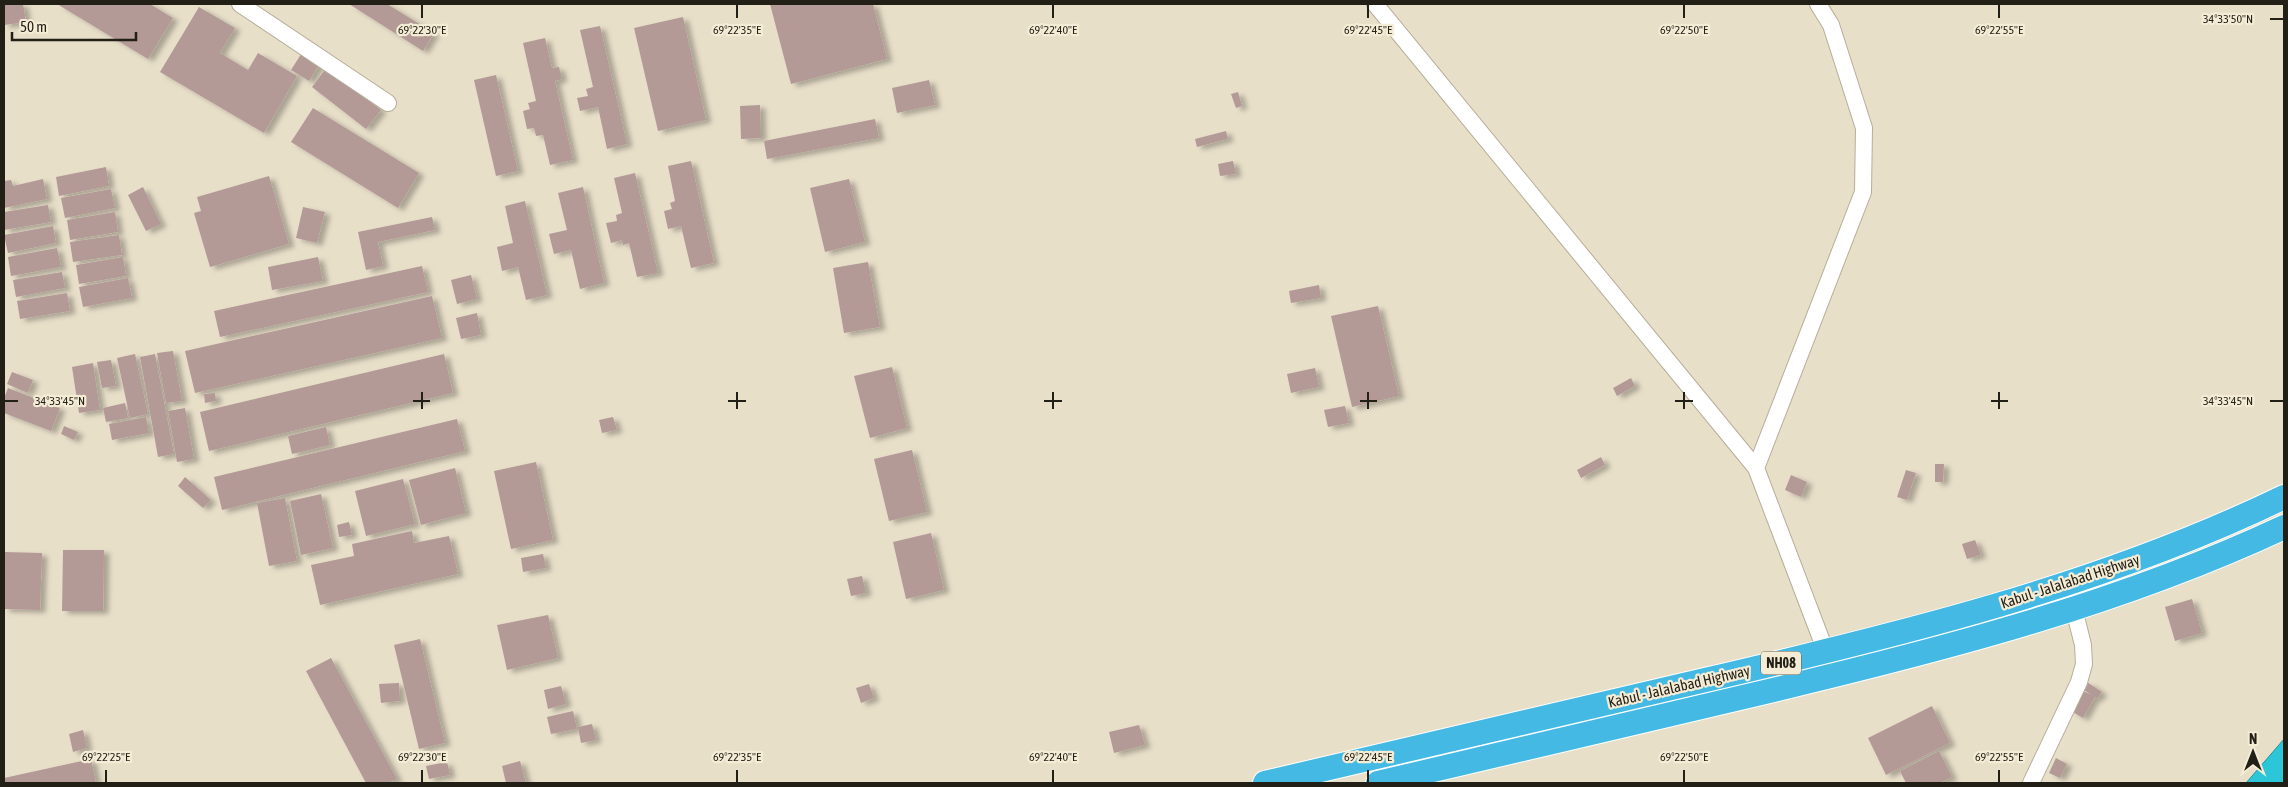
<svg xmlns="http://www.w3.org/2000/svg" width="2288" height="787" font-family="'Asap Condensed',sans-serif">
  <defs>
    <filter id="shadow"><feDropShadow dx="5.5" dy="3" stdDeviation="2.5" flood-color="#0004"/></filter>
  </defs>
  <rect width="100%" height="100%" fill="#e8dfc9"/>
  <path fill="#2bc6d7" stroke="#28949d" d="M2284 739V783H2246Z"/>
  <path fill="#b39a97" filter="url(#shadow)" d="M4 4H23L26 22 4 25Z
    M57 4H150L173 18 148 59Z
    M349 4H387L434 33 423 51Z
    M770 4H873L887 59 791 84Z
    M199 7 235 28 220 53 248 70 258 53 297 76 264 133 160 72Z
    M683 17 706 120 658 131 634 28Z
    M600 26 627 144 607 149 598 107 580 111 577 98 588 96 586 89 593 87 580 30Z
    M545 38 552 68 559 67 562 79 555 81 573 160 550 165 543 135 536 136 534 128 527 129 523 111 530 109 528 103 536 101 523 43Z
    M303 51 321 62 309 81 291 70Z
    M326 68 381 110 366 129 312 87Z
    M496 75 518 171 496 176 474 80Z
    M929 80 935 105 897 113 892 88Z
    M1238 92 1242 106 1236 108 1231 94Z
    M760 105 761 138 741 139 740 106Z
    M313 108 419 173 398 208 291 142Z
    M875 119 879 138 767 159 764 141Z
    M1226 131 1228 139 1197 147 1195 139Z
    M691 161 714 263 691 268 681 226 668 229 664 211 672 209 670 203 675 201 668 166Z
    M1233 161 1236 174 1220 176 1218 164Z
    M106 167 109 186 59 196 56 177Z
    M635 173 658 273 637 277 629 243 623 245 622 240 611 243 606 223 617 221 616 215 622 213 614 178Z
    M269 176 289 244 210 267 194 213 201 211 197 197Z
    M43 179 47 199 4 208V181L11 180 13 186Z
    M849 179 865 242 825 252 810 188Z
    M143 187 161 224 146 231 128 195Z
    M583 187 604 283 580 289 571 250 554 254 549 234 567 230 558 193Z
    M111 189 115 208 65 218 61 198Z
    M525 201 547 295 526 300 518 267 502 271 497 247 513 243 505 206Z
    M48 205 51 222 4 230V212Z
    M303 207 325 212 317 243 296 238Z
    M115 212 118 232 70 240 67 220Z
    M432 217 435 230 378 242 383 266 366 270 358 232Z
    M53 226 56 243 8 253 4 235Z
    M119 235 122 255 73 262 70 242Z
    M57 248 61 267 11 276 8 257Z
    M123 257 126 276 79 284 76 265Z
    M318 257 323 281 272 290 268 267Z
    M868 262 880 327 844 333 833 268Z
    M422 266 428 292 220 337 214 311Z
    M62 272 65 288 16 297 13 280Z
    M471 275 477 299 457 304 451 280Z
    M128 278 132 298 83 307 79 287Z
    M1319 285 1321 298 1291 303 1289 291Z
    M67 293 70 311 20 319 17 301Z
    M432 296 442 338 195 393 185 351Z
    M1378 306 1399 396 1352 407 1331 316Z
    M477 313 481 335 461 339 456 318Z
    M173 351 182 401 166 403 157 353Z
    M135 354 148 414 130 418 117 358Z
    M155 354 174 454 158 457 140 357Z
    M444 354 453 393 209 451 200 412Z
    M111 360 116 386 102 388 97 362Z
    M93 363 100 410 79 413 72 367Z
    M892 367 907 428 870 438 854 376Z
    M1315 368 1319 387 1291 393 1287 374Z
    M12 372 33 380 28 393 7 384Z
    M1631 378 1635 386 1617 396 1613 388Z
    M8 388 60 408 51 431 4 413V398Z
    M215 393 216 401 205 403 204 394Z
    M125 403 128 418 106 422 103 408Z
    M1345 406 1349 423 1328 427 1324 410Z
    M185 408 194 459 177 462 168 411Z
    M146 417 149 433 112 440 109 424Z
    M613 417 617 430 602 433 599 420Z
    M457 419 465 451 222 510 214 477Z
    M64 426 78 432 74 440 61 434Z
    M326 427 330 445 292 454 288 436Z
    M912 450 927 512 889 521 874 459Z
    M1601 457 1605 465 1581 478 1577 470Z
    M536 462 553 540 511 549 494 471Z
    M1935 464H1944L1943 482H1935Z
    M455 468 466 513 421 525 409 480Z
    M1906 470 1916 473 1907 500 1897 497Z
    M1791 475 1807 482 1801 497 1785 490Z
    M185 477 211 500 203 508 178 486Z
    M403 479 415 524 366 536 355 491Z
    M321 494 333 548 301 555 290 501Z
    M285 498 297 561 269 566 257 503Z
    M349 522 352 535 339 537 337 525Z
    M412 531 414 543 449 536 458 574 320 605 311 565 354 556 352 544Z
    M931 533 944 590 906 599 893 542Z
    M1975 540 1981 555 1967 559 1962 544Z
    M63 550H104L103 611H62Z
    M4 552 42 553 40 610 4 609Z
    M543 554 546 568 523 572 521 558Z
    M862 576 866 593 851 596 847 579Z
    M2192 599 2202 633 2175 641 2165 607Z
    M548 615 558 658 507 670 497 625Z
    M420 639 445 743 419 749 394 645Z
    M331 658 397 779 388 783H366L306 671Z
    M2087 682 2102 692 2097 699 2095 697 2083 718 2071 711 2083 691 2092 695 2082 689Z
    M399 683 400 701 381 703 379 684Z
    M869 684 874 698 861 703 856 688Z
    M561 686 566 704 548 709 544 690Z
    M1932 706 1950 743 1886 775 1868 738Z
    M573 711 577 729 551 734 547 717Z
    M592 724 596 740 581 743 578 727Z
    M1139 725 1145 745 1114 753 1109 732Z
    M83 730 87 748 73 752 69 734Z
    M1939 751 1952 777 1940 783H1906L1900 771Z
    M2056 758 2067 764 2060 778 2049 773Z
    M91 759 96 783H4V778Z
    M520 761 526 783H506L502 766Z
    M447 762 450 775 429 779 426 766Z"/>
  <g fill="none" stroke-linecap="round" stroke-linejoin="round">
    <g stroke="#b6ae99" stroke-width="18">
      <path id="minor" d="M240 4 388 103
        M1375 4 1756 468 1826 652
        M1756 468 1863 192 1864 128 1831 25 1818 4
        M2031 783 2079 682 2084 664 2083 645 2074 609"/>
    </g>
    <g stroke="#fff" stroke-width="26">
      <path id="highway" d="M1265 783C1410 749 1555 715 1701 681 1899 635 2100 586 2284 497
        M1378 783C1503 754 1627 724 1752 695 1933 652 2115 606 2284 527"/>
    </g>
    <use href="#minor" stroke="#fff" stroke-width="16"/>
    <use href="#highway" stroke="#43b9e4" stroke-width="24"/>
  </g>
  <path fill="none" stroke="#221f17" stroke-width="2" d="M422 5V18M737 5V18M1053 5V18M1368 5V18M1684 5V18M1999 5V18M2270 19H2283M422 392V409M737 392V409M1053 392V409M1368 392V409M1684 392V409M1999 392V409M5 401H18M413 401H430M728 401H746M1044 401H1062M1360 401H1377M1675 401H1693M1991 401H2008M2270 401H2283M106 770V782M422 770V782M737 770V782M1053 770V782M1368 770V782M1684 770V782M1999 770V782"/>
  <g text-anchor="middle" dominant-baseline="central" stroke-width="4.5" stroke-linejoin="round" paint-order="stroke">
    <rect fill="#f5ecd6" stroke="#615c50" stroke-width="1" x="1761" y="651.5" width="40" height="23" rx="4"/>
    <g font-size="14" font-weight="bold" fill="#221f17">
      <text x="1781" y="663">NH08</text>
    </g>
    <g font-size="15" fill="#221f17" stroke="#f5ecd6">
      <text transform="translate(2070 581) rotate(-18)">Kabul - Jalalabad Highway</text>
      <text transform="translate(1679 686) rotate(-13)">Kabul - Jalalabad Highway</text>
    </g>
  </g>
  <g font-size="12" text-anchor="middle" fill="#221f17" stroke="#f5ecd6" stroke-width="4.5" stroke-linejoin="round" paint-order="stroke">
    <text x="2228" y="23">34°33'50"N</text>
    <text x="422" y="34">69°22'30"E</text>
    <text x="737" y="34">69°22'35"E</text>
    <text x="1053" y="34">69°22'40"E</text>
    <text x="1368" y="34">69°22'45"E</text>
    <text x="1684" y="34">69°22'50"E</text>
    <text x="1999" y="34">69°22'55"E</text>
    <text x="60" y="405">34°33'45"N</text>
    <text x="2228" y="405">34°33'45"N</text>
    <text x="106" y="761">69°22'25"E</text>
    <text x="422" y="761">69°22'30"E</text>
    <text x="737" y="761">69°22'35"E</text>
    <text x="1053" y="761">69°22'40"E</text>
    <text x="1368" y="761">69°22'45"E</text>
    <text x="1684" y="761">69°22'50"E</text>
    <text x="1999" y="761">69°22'55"E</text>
  </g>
  <rect width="2288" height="787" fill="none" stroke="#221f17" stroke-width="10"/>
  <g transform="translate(2253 752)" stroke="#f5ecd6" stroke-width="4" paint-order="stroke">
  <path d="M0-4L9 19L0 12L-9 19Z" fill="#221f17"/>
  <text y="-8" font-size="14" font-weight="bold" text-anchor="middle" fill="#221f17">N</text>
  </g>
  <path d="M12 32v8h124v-8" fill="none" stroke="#221f17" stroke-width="2.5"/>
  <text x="20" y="32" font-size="15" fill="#221f17" stroke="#f5ecd6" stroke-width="4" paint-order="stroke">50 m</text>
</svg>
